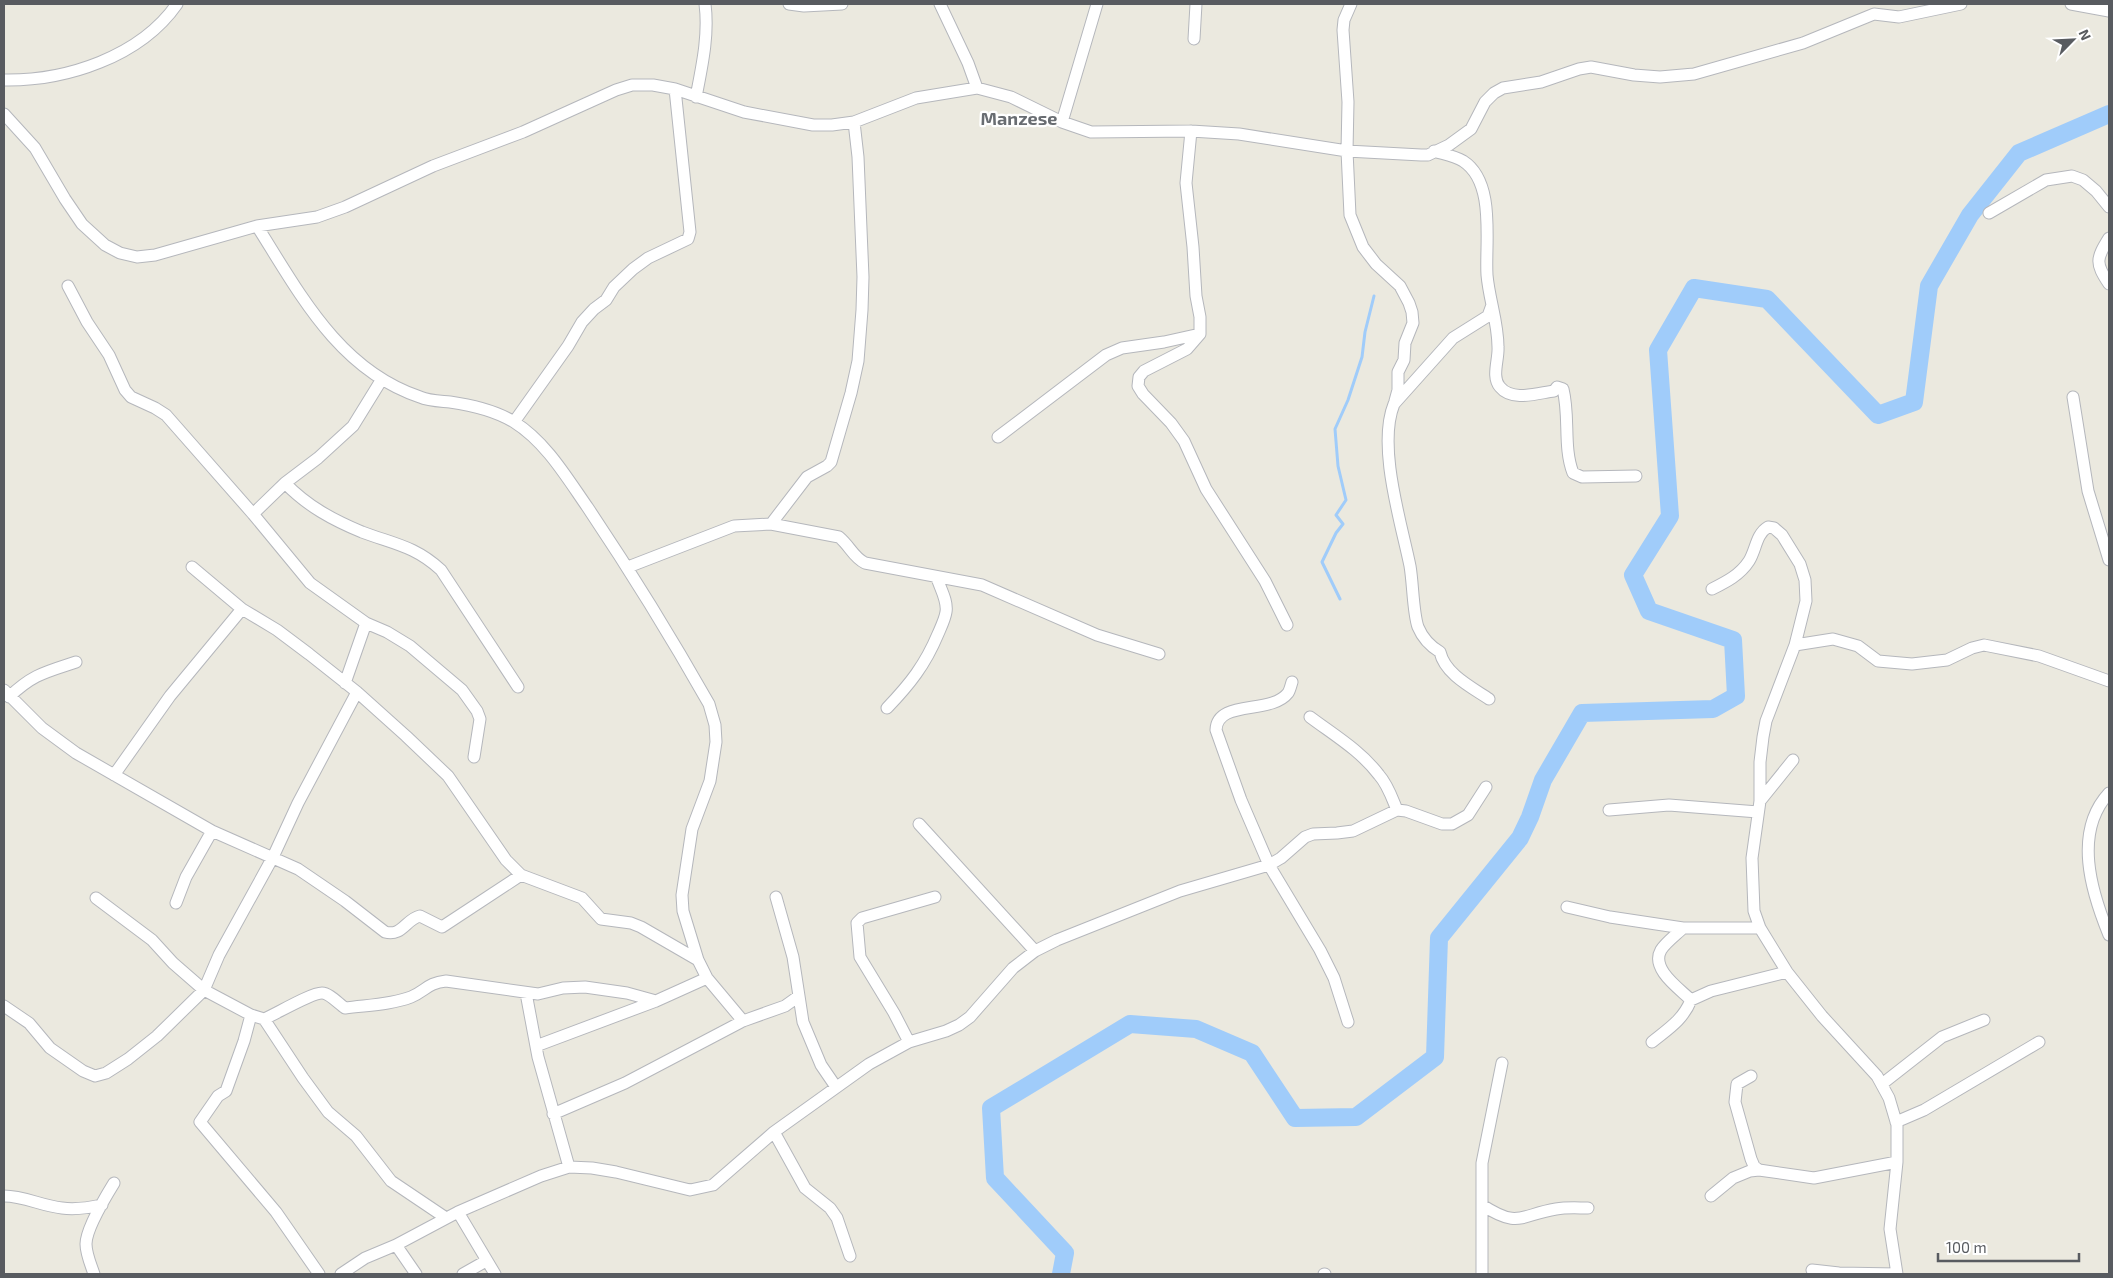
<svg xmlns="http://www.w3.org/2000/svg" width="2113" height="1278" font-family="'Exo 2',sans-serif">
  <rect width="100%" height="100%" fill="#ebe9df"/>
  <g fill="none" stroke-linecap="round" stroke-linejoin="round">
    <path stroke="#a0ccfa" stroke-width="3" d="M1340 599 1322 562 1336 533 1343 524 1336 515 1346 500 1338 466 1335 429 1348 400 1362 357 1365 332 1374 296"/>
    <path stroke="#a0ccfa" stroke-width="18" d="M1061 1274 1065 1253 995 1178 991 1108 1130 1024 1196 1029 1252 1053 1295 1118 1356 1117 1435 1057 1439 938 1520 838 1530 817 1543 780 1582 713 1713 709 1736 696 1733 640 1649 611 1633 575 1670 516 1658 350 1694 288 1767 299 1878 415 1914 402 1929 286 1970 215 2019 153 2109 114"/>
    <g stroke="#b5b7bc" stroke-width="13">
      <path id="minor" d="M789 4 804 6 842 4
        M940 4 968 63 977 88
        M1351 4 1344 20 1343 30 1348 102 1347 151 1350 215 1363 247 1376 264 1400 286 1409 303 1412 312 1413 323 1405 343 1404 360 1398 372V390L1395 401
        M2071 4 2109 11
        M1194 39 1196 4
        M4 80C66 81 140 57 177 4
        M696 97C702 66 709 35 705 4
        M4 114 35 148 65 199 82 224 105 245 120 253 137 257 155 255 257 226 317 217 345 207 433 166 523 132 616 90 632 85H653L675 89 744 112 813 125H832L854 122 916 98 977 88 1011 97 1062 122 1091 132 1191 131 1239 134 1347 151 1421 155H1428L1449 145 1471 129 1485 102 1494 93 1503 88 1541 82 1579 69 1591 67 1634 75 1660 77 1694 74 1803 43 1874 14 1899 17 1961 4
        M1062 122 1097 4
        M1191 131 1186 183 1193 247 1196 296 1200 317V334L1187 349 1144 371 1139 377 1138 386 1143 394 1171 423 1184 441 1206 489 1265 581 1287 625
        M1434 151C1443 154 1454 156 1463 161 1496 182 1485 243 1487 275 1489 299 1498 322 1498 347 1499 359 1491 377 1500 387 1512 402 1538 393 1554 391L1557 387 1563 389C1570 417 1563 447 1573 473L1582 477 1636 476
        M1989 213 2046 180 2072 176 2083 180 2096 191 2109 207
        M257 226C300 294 339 370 420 397 429 401 440 401 450 402 471 405 496 411 514 422 546 442 567 478 588 508 631 572 671 637 709 704L715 725 716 742 710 781 692 829 682 895 683 911 698 960 707 978 743 1021
        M2109 238C2096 259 2095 263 2109 284
        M68 286 87 322 109 355 125 390 131 397 155 408 166 415 253 514
        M382 379 353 426 318 458 285 483 253 514 310 583 366 623 387 632 410 646 462 690 477 711 480 719 474 757
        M2073 397 2088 491 2109 560
        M514 422 568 346 582 322 594 309 606 300 614 287 633 269 648 258 688 239 690 232 675 89
        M998 437 1106 355 1122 348 1164 342 1200 334
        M285 483C307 506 333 520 362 532 394 544 415 546 441 570L518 687
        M771 524 807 477 827 466 831 462 851 393 858 361 862 310 863 277 858 157 854 122
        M192 567 242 609 277 630 309 654 357 692 406 736 448 776 506 860 521 875 582 898 601 919 631 923 641 927 698 960
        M628 567 734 526 771 524 839 537C850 546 853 557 865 563L982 585 1097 635 1159 654
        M1712 589C1726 582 1740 575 1749 561 1756 550 1756 534 1768 527L1774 528 1782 535 1800 564 1805 580 1806 601 1795 645 1766 721 1763 737 1760 762V801L1752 858 1754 911 1760 928 1787 972 1822 1016 1877 1076 1889 1098 1897 1125V1162L1890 1229 1897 1274
        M1795 645 1833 639 1858 646 1878 661 1912 664 1947 660 1972 648 1984 645 2039 656 2109 681
        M1292 682C1291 685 1290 690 1288 693 1271 715 1217 699 1216 730L1241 800 1269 865 1320 950 1334 978 1348 1022
        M345 683 366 623
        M4 690 42 728 76 753 212 831 298 869 345 901 385 932C402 937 406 919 420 916L442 927 521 875
        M9 697C33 674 46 672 76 662
        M1489 699C1471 687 1445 674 1440 652 1430 646 1423 639 1418 627 1413 613 1413 583 1410 566 1401 522 1377 446 1394 404L1453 338 1488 316 1492 305
        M887 708C910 684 925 665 938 634 941 627 945 619 946 612 948 601 940 588 937 578
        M1310 717C1334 735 1361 751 1379 775 1388 785 1392 798 1397 810
        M114 775 170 696 242 609
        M2109 793C2073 832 2091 891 2109 935
        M1760 801 1793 760
        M1609 810 1669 805 1758 812
        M919 824 1035 951
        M776 897 793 957 803 1022 821 1065 836 1087
        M96 898 152 940 173 963 204 990 251 1015 264 1019C276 1014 311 993 322 993 329 993 339 1004 345 1008 366 1005 390 1005 411 997 426 991 427 983 446 981L538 994 563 988 585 987 627 993 656 1001
        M176 903 186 877 212 831
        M1567 907 1610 917 1683 928H1760
        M1683 928C1677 934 1665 943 1661 950 1650 969 1680 989 1691 1000
        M526 993 538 1057 569 1167
        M4 1006 29 1023 50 1048 83 1071 95 1076 106 1073 128 1059 157 1036 204 990 219 955 273 857 298 803 357 692
        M251 1015 244 1041 226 1091 218 1096 200 1122 276 1212 319 1274
        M264 1019 303 1078 328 1112 356 1136 391 1181 446 1218
        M909 1042 894 1013 860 957 857 923 862 918 935 897
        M1652 1042C1668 1029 1683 1020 1691 1000L1711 991 1787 972
        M536 1046 656 1001 707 978
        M1751 1076 1737 1084 1735 1102 1751 1159 1754 1166 1759 1170
        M1882 1084 1942 1037 1984 1020
        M553 1114 625 1083 743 1021 785 1006 799 996
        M1896 1122 1924 1110 2039 1042
        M774 1132 805 1188 830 1208 837 1218 850 1256
        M4 1196C24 1196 42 1206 62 1208 76 1210 88 1208 102 1205
        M1711 1196 1733 1178 1750 1171 1759 1170 1814 1178 1897 1162
        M1482 1205C1519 1229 1520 1215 1556 1209 1567 1207 1578 1208 1588 1208
        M458 1212 495 1274
        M396 1245 416 1274
        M1812 1270 1839 1273 1897 1274
        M94 1274C91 1265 86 1254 86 1244 86 1229 106 1196 114 1183
        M341 1274 365 1258 396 1245 458 1212 541 1176 569 1167 592 1168 616 1172 690 1190 713 1185 774 1132 869 1064 909 1042 946 1031 959 1025 970 1017 1013 968 1035 951 1057 940 1180 891 1269 865 1281 858 1305 837 1313 834 1337 833 1353 831 1397 810 1406 811 1442 824H1452L1468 815 1486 787
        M463 1274 486 1261
        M1324 1274H1325
        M1482 1274V1163L1502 1063"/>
    </g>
    <use href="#minor" stroke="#fff" stroke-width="11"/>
  </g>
  <g text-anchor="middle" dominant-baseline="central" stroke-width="4.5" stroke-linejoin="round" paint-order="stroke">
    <g font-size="18" font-weight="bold" fill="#696d72" stroke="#fff">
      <text x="1019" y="118">Manzese</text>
    </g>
  </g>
  <rect width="2113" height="1278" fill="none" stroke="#585b60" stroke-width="10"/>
  <g transform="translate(2073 40) rotate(66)" stroke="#ffffff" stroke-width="4" paint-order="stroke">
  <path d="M0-4L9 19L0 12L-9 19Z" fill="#585b60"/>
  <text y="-8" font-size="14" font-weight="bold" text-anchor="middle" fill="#585b60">N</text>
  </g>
  <path d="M1938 1253v8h141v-8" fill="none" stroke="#585b60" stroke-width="2.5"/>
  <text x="1946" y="1253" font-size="15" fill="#585b60" stroke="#ffffff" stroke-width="4" paint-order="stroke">100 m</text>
</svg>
